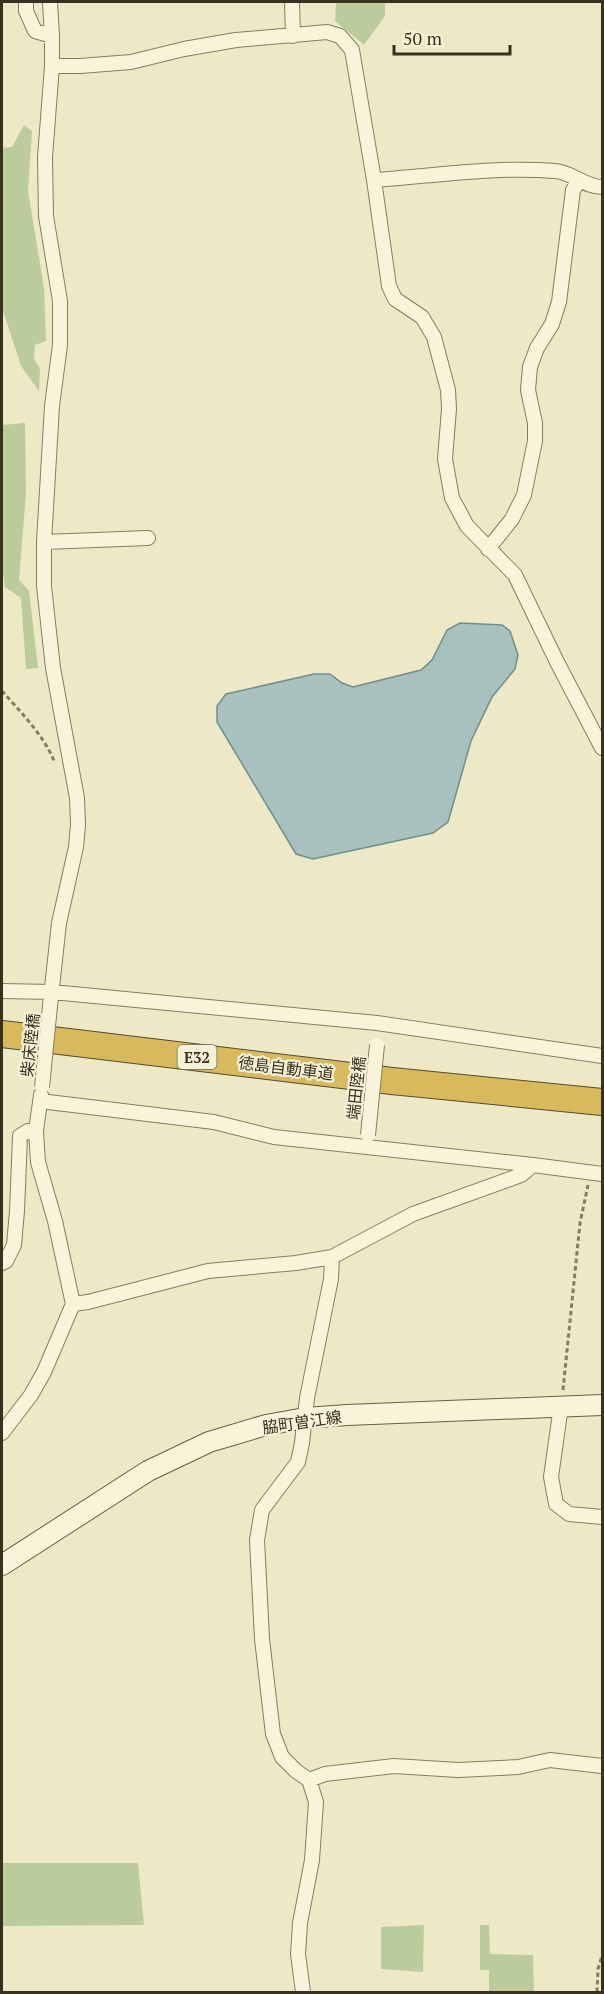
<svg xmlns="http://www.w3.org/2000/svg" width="604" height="1994" font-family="'PT Serif','Noto Sans JP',serif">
  <rect width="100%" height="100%" fill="#ede9c7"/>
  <path fill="#bccb9b" d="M336 2H385V16L364 45 335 21Z
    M24 125 32 131 28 191 44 288 46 341 35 345 34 359 40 369 39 391 21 366 2 308V148L12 147Z
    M25 423 26 493 19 580 29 591 38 668 26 669 21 598 5 587 2 565V425Z
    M2 1863H138L144 1925 2 1926Z
    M424 1925 423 1972 381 1969V1927Z
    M480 1925H489L490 1954 533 1955 534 1992H489V1970H480Z"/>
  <path fill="#a8c1be" stroke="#6f8f8d" stroke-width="1.5" d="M460 623 502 625 510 631 518 655 515 669 492 697 471 741 448 822 433 833 313 859 296 854 217 722V706L226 694 314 674H330L342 683 353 687 421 670 432 660 447 630Z"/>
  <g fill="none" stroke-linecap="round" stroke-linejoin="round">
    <g stroke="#887c5d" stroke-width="16">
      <path id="minor" d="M26 2V11L35 31 52 36V66L45 157 46 216 60 301V345L52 406 44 542V586L53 668 77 798 78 825 76 847 59 923 50 1006
        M50 2 52 36
        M292 2 293 36
        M52 66H80L131 62 184 49 236 40 327 32 340 36 352 50 374 180 389 286 395 299 422 317 434 337 448 390 449 409 445 459 452 498 467 526 515 575 557 662 602 748
        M374 180C434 176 496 166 555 171 572 172 585 187 602 187
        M44 542 148 538
        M488 549 512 519 524 495 535 441V423L528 390 530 367 537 348 552 324 559 302 573 190 579 181
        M2 991 52 992 377 1023 602 1056
        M40 1101 214 1122 274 1137 533 1165 602 1174
        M2 1263 6 1261 14 1245 17 1211 20 1136 28 1131H36
        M73 1304 88 1302 208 1271 296 1263 332 1257 413 1214 521 1175 533 1165
        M561 1406 551 1477 556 1504 569 1514 602 1517
        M2 1433 31 1395 44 1372 73 1304 55 1221 38 1162 36 1131 41 1095
        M309 1780 325 1774 394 1766 458 1770 518 1767 550 1760 602 1766
        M303 1992 298 1954 300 1923 312 1860 316 1802 309 1780 296 1771 282 1757 273 1734 262 1639 257 1540 262 1510 298 1462 302 1443 307 1398 331 1279 332 1257"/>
    </g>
    <g stroke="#6a5d40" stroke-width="22">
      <path id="secondary" d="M2 1565 148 1471 209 1442 266 1425 305 1418 347 1415 602 1405"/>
    </g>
    <g stroke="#564931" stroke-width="28">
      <path id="motorway" d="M2 1034 392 1081 602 1102"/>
    </g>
    <path stroke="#887c5d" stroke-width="3" stroke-dasharray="4.5 3" stroke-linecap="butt" d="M2 691C19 710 45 737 54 761
      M563 1390 580 1223 588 1185
      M597 1992 598 1969 602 1956"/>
    <use href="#minor" stroke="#f8f4da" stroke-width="14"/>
    <use href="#secondary" stroke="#f8f4da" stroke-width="20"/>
    <use href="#motorway" stroke="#d8b95c" stroke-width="26"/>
    <g stroke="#887c5d" stroke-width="16" stroke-linecap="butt">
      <path id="minor-bridge" d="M42 1087 50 1006
        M368 1135 377 1045"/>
    </g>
    <use href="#minor-bridge" stroke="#f8f4da" stroke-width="14"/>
  </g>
  <g text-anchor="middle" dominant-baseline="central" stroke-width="4.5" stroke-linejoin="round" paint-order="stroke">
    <rect fill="#f4f1d6" stroke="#716b57" stroke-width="1.5" x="177.5" y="1045" width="39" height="24" rx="4.5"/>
    <g font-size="15" font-weight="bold" fill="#393120">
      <text x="197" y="1057">E32</text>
    </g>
    <g font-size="16" fill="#393120" stroke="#f4f1d6">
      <text transform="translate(30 1045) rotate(-84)">柴床陸橋</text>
      <text transform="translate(286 1068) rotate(7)">徳島自動車道</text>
      <text transform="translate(356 1088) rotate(-84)">端田陸橋</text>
      <text transform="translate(302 1422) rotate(-8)">脇町曽江線</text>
    </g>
  </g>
  <rect width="604" height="1994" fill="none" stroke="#393120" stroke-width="6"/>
  <path d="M394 45v9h116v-9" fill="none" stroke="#393120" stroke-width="3"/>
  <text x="403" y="45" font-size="18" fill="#393120" stroke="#f4f1d6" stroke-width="4.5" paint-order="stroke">50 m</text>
</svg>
